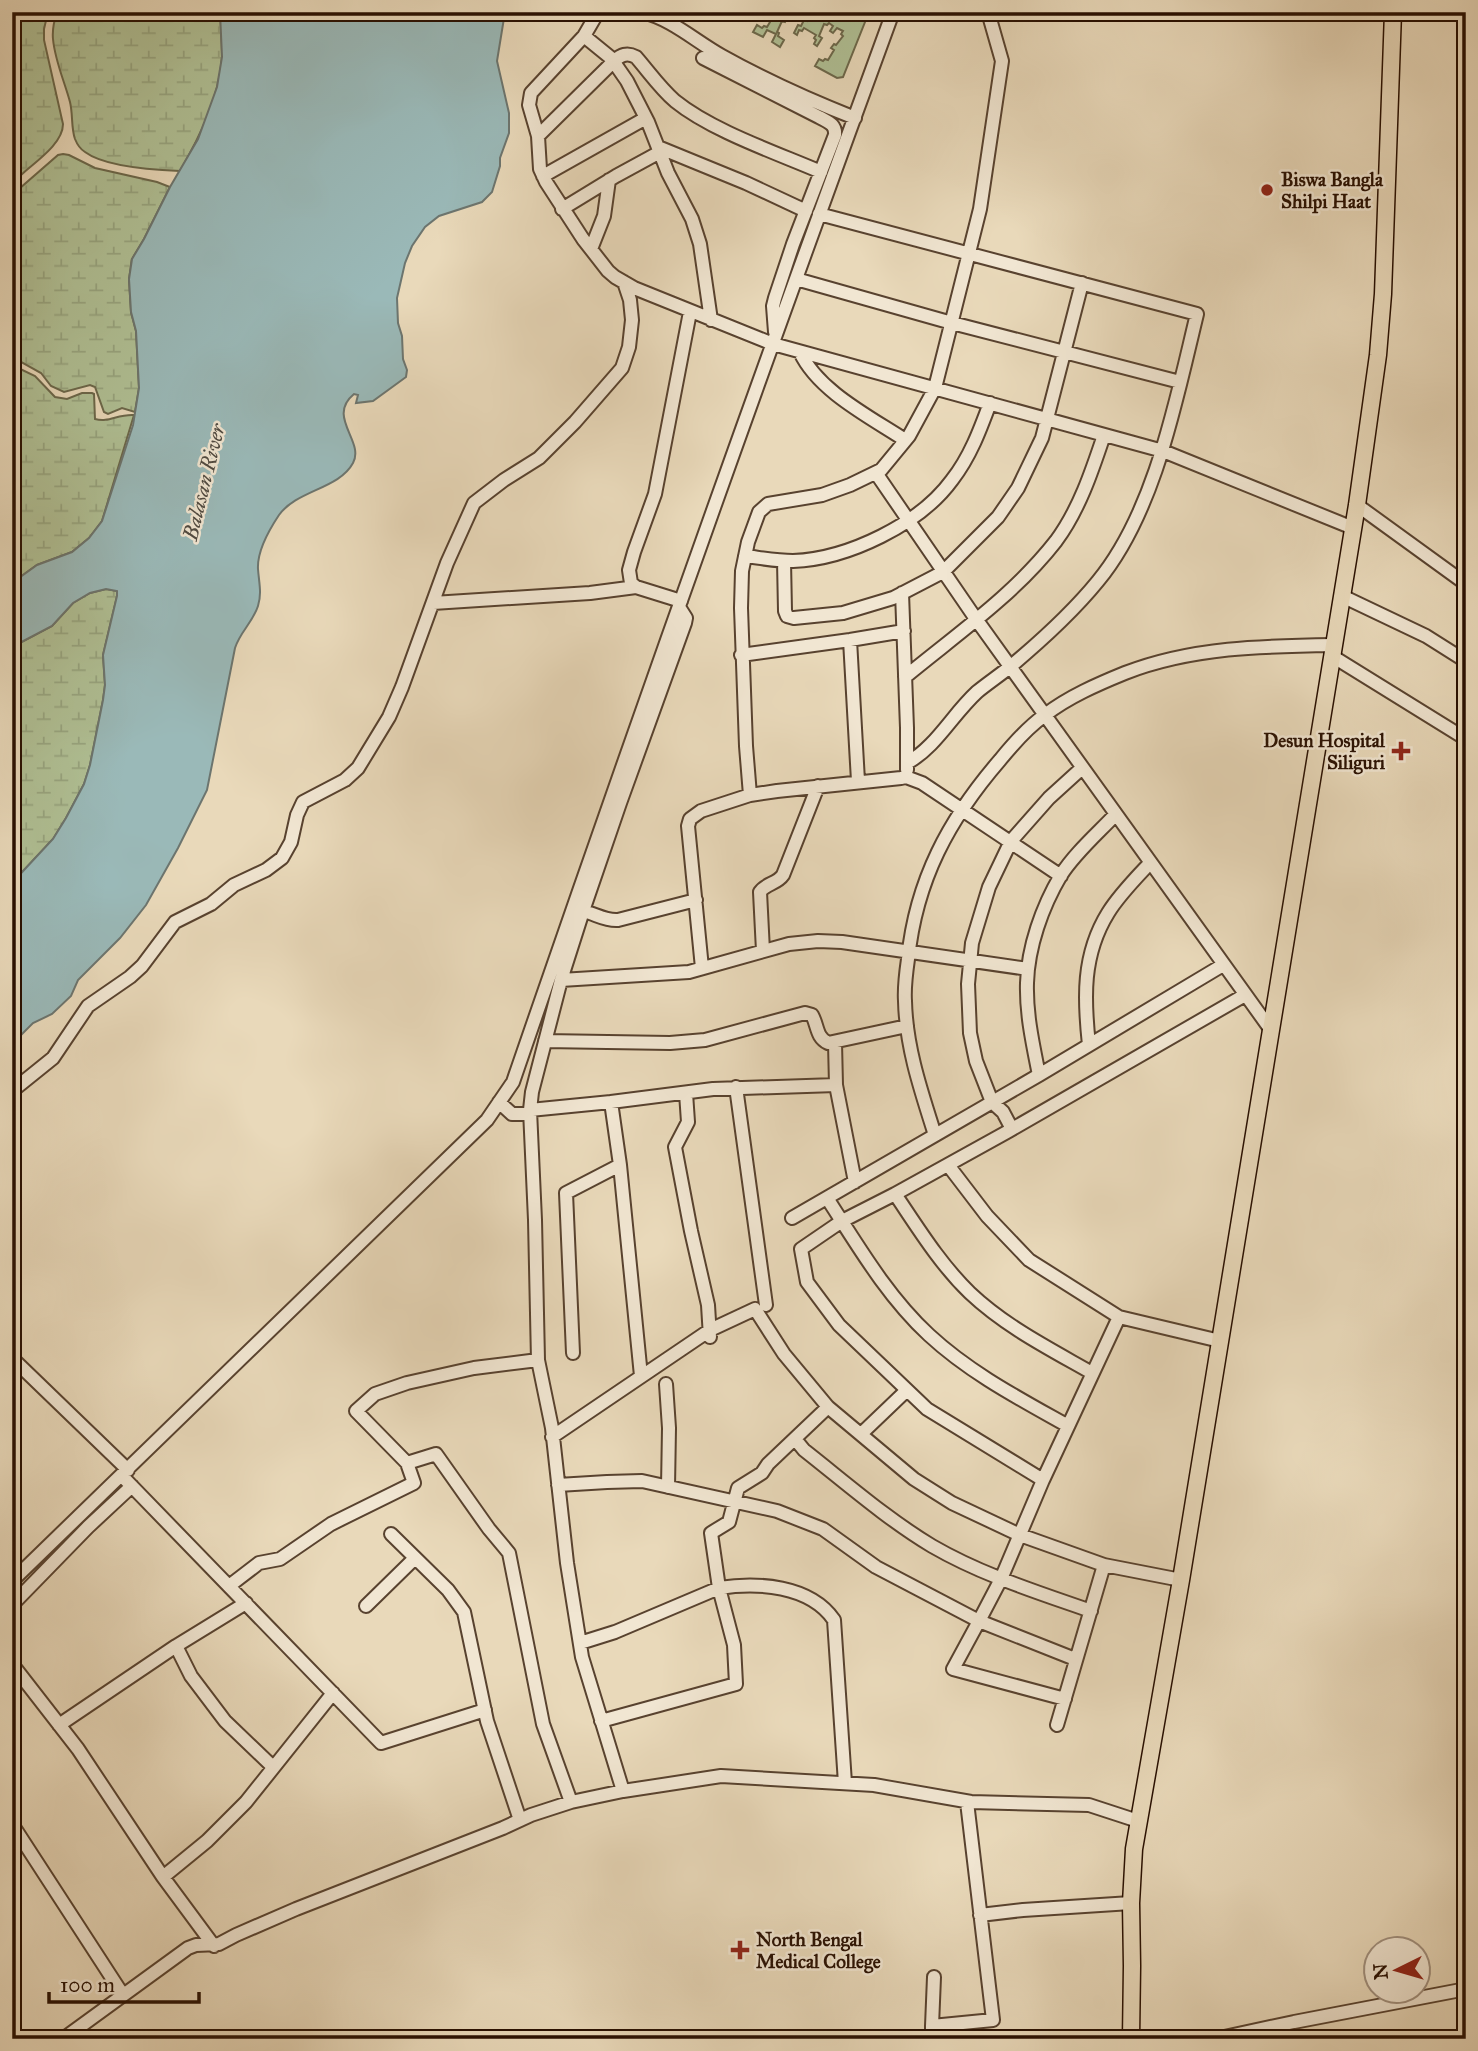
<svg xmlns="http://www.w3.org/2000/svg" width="1478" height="2051" font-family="'IM FELL Great Primer',serif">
  <defs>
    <pattern id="wetland-marsh" width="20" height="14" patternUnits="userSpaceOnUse" patternTransform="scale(1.75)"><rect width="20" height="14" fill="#b0c095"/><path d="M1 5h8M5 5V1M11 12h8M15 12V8" fill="none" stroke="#97a47f"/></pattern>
  </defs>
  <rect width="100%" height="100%" fill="#e9d9ba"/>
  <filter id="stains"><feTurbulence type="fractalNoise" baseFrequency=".00286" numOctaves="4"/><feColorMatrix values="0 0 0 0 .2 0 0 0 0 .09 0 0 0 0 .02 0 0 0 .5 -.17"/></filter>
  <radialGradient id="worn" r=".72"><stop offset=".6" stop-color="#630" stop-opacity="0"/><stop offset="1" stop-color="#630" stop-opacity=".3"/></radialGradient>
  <path fill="#b0c095" stroke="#6c684b" stroke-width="2" d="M772 12H787L785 17 787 18 785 22 782 21 777 32 779 33 778 36 784 40 780 47 772 42 776 34 767 30 763 37 753 32 757 25 762 28 764 26 767 27 773 17 770 15Z
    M807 12H849L852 14 853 12H869L843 77 837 78 815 66 819 59 823 61 825 59 828 60 834 50 831 48 834 44 836 45 843 36 841 34 843 31 837 28 833 33 830 31 833 26 829 23 827 25 824 24 819 36 822 38 817 46 814 44 816 40 814 38 816 35 804 28 802 31 799 30 797 35 794 33 798 25 801 26 804 20 807 21 809 16 806 14Z"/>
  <path fill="url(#wetland-marsh)" stroke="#6c684b" stroke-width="2" d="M12 12H48L44 29V40L63 124C63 144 35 162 21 175L12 170Z
    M57 12H220C221 27 222 42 222 57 219 98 200 136 180 171 155 170 105 167 85 152 80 149 77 144 75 139 71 128 73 114 70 102 64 80 55 61 53 39 52 29 54 21 57 12Z
    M63 154 69 155 95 168 157 182 170 187 144 239 132 259 129 279 131 312 136 331 139 388 135 412 122 408 108 414 104 412 95 387 90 385 64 392 51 386 41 373 12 357V198L19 189 58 155Z
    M12 365 35 376 55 397 67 399 82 393H92L94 394 95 419C109 423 117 414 134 415L102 521 89 538 72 552 37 565 12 583Z
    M106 589 117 591V596L103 655 105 685 103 700 90 765 84 784 66 818 53 839 12 883V647L52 626 73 603 90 593Z"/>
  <path fill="#9ab9b8" stroke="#6c756f" stroke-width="2" d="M220 12H505L497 61 509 113V133L500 158V166L492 192 482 202 439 216 425 227 412 246 405 263 397 298 398 323 402 336 403 359 407 370 406 377 373 401 356 403 358 395 354 394C326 417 365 441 353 463 339 489 297 490 279 515 269 530 257 551 258 569 259 583 262 593 258 606 253 622 240 632 235 648L207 790 178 848 146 905 120 938 78 980 71 996 52 1014 33 1023 12 1044V883L53 839 66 818 84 784 90 765 103 700 105 685 103 655 117 596V591L106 589 90 593 73 603 52 626 12 647V583L37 565 72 552 89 538 102 521 133 425 139 388 136 331 131 312 129 279 132 259 144 239 170 187 198 139 217 87 222 57Z"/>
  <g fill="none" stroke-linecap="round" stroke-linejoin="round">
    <g stroke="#58422f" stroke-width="16">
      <path id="minor" d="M598 12 584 36 531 93 529 105 538 136 540 169 546 182 583 239 608 271 615 277 634 288 773 344 1163 451 1353 528
        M642 12C672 19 695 41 722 56 765 80 809 100 855 118
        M584 36 611 58 627 81 648 122 668 173 692 219 700 244 711 320
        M703 58 819 117C828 122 836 124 835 135L793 244 775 298 773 306 775 332
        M538 136 614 61C621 55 627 52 636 57 649 72 660 88 675 101 712 131 777 153 821 172
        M658 147 746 183 806 211
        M543 176 646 118
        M562 209 616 176 660 152
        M819 214 1197 314C1176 400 1155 512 1098 581 1072 613 1042 640 1011 666 1000 675 988 683 977 692 952 715 936 747 907 763
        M591 249 604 216 609 180
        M796 279 952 323 1180 382
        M800 352C818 391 870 417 905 440
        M876 473 976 619 1271 1030
        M1357 505 1466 584
        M745 556C761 558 777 561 793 561 848 559 920 524 952 480 970 457 980 430 990 403
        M784 561 785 611 787 616 794 618 843 613 893 598 943 572 998 517 1018 488 1042 438 1082 283
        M902 593 907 728V770
        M1342 596 1426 636 1464 660
        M681 601 636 587 631 583 629 570 634 552 655 494 690 312
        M433 603 590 593 636 587
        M850 640 858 781
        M741 655 850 640 904 631
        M1332 656 1466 739
        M905 677C957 634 1014 595 1056 541 1079 510 1092 471 1104 435
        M750 795 746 746 741 608 742 571 748 542 759 512 768 504 822 495 850 485 881 470 909 436 935 388 980 209 1002 61 988 12
        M583 911C596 914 605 921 618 920L696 900
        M763 951 760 892C766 883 777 884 783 875L818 786
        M702 968 688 826 690 819 701 811 750 795 777 791 901 778 906 777 922 783 1061 876
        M561 980 689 972 789 944 818 941 842 942 1028 969
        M545 1041 670 1043 705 1040 805 1013 812 1015C818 1026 816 1037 828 1043L907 1026
        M835 1043 836 1085 855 1182
        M1089 1045C1084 999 1082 955 1108 913 1119 895 1135 879 1150 863
        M1039 1075C1033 1045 1026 1014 1027 983 1028 947 1042 907 1061 875 1075 853 1097 834 1115 815
        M736 1087 766 1305
        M12 1091 53 1058 88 1006 130 977 142 966 175 922 211 904 234 885 266 870 282 858 291 842 297 815 303 802 345 780 358 768 389 717 402 687 447 563 474 503 504 480 539 458 575 422 622 368 629 347 632 320 630 300 624 282
        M686 1093 688 1122 675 1147 691 1231 708 1305 710 1337
        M499 1102 512 1114H530
        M611 1102 620 1165 641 1376
        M530 1110 611 1102 713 1089 836 1085
        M1012 1129 1003 1112 992 1102 976 1061 970 1033 968 984 972 943 989 887 1011 841 1049 798 1082 768
        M935 1135C921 1091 906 1047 905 1001 904 987 906 973 908 959 916 880 949 819 1000 760 1013 744 1028 727 1045 715 1068 697 1098 684 1125 673 1192 647 1263 646 1334 645
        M948 1165 987 1216 1029 1260 1119 1317 1220 1341
        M895 1194 842 1221 801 1249 807 1282 839 1325 927 1409 1043 1480
        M827 1198C858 1246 887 1296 929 1335 970 1373 1020 1399 1068 1426
        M792 1218 1039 1075 1223 965
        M573 1353 566 1193 620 1165
        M12 1358 128 1470
        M1092 1373C1050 1349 1006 1327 970 1293 940 1264 918 1228 895 1194L1007 1132 1245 995
        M666 1384 669 1428 668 1487
        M828 1407 768 1464 762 1473 738 1488 729 1522 711 1533 719 1588C757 1582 810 1585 834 1620L845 1783
        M861 1434 907 1390
        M552 1437 710 1330 755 1309 784 1354 828 1407 914 1479 952 1503 1020 1535 1104 1565 1181 1580
        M795 1439 804 1450C846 1483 887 1519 932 1546 982 1575 1037 1592 1091 1611
        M407 1463 436 1454 489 1529 509 1553 543 1724 571 1802
        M122 1476 381 1743 485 1710
        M558 1485 607 1482 642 1481 777 1511 823 1529 876 1567 979 1621 1001 1579 1043 1480 1119 1317
        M391 1534 448 1590 464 1612 487 1721 520 1820
        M12 1581 487 1120 513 1082C636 724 763 367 893 12
        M229 1586 259 1563 280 1559 331 1524 414 1483 407 1463 356 1411 375 1394 407 1383 474 1368 538 1360
        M12 1605 88 1527 132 1486
        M366 1606 415 1558
        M580 1643 615 1632 719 1588 734 1645 736 1684 601 1721
        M176 1646 191 1676 225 1721 273 1767
        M12 1664 78 1749 163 1877 214 1946
        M1065 1699 953 1669 979 1621 1075 1659
        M59 1725 176 1646 246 1603
        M1057 1725 1104 1565
        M623 1791 582 1657 567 1563 552 1428 538 1360 535 1220 530 1110 532 1092 561 980 583 911 620 803 685 623 686 618 679 607
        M12 1824 123 1995
        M163 1877 207 1841 246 1802 333 1693
        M980 1915 1023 1910 1131 1903
        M932 2026 934 1977
        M63 2039 188 1948 196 1945 219 1944 236 1935 296 1909 503 1828 531 1815 571 1802 623 1791 721 1776 874 1785 971 1802 1089 1805 1138 1821
        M932 2039V2026L993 2020 967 1802
        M1215 2039 1294 2022 1466 1989"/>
    </g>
    <g stroke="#280f01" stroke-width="19">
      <path id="major" d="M1131 2039 1132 1966 1131 1903 1134 1849 1181 1580 1271 1030 1357 505 1378 355 1383 294 1393 12"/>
    </g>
    <use href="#minor" stroke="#f1e6d2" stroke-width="12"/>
    <use href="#major" stroke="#e9d9ba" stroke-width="16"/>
  </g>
  <g fill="#8f2418" stroke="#f1e6d2" stroke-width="2.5">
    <circle cx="1267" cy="190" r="7"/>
    <path d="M1397.5 740.5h7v7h7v7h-7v7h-7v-7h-7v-7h7z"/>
    <path d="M736.5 1939.5h7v7h7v7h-7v7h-7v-7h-7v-7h7z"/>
  </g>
  <g text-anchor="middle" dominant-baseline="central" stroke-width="5" stroke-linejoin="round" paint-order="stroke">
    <g font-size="19" font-weight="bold" fill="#280f01" stroke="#f1e6d2" text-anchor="start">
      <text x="1281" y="179">Biswa Bangla<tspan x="1281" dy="22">Shilpi Haat</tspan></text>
      <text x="1385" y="740" text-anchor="end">Desun Hospital<tspan x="1385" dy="22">Siliguri</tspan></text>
      <text x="756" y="1939">North Bengal<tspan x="756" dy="22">Medical College</tspan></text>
    </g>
    <g font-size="21" font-style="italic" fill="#504a41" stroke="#f1e6d2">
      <text transform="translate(204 482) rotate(-76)">Balasan River</text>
    </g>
  </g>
  <rect width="1478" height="2051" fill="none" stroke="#e9d9ba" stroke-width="42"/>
  <rect x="14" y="14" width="1450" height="2023" fill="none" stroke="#280f01" stroke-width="3.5"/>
  <rect x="21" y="21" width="1436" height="2009" fill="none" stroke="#280f01" stroke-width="2"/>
  <g transform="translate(1397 1970) rotate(265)"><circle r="33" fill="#f1e6d2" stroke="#a1907e" stroke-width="2"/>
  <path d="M0-5L12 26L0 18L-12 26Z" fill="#8f2418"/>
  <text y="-10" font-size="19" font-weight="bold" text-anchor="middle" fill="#280f01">N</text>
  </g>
  <path d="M49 1992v10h150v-10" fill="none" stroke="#280f01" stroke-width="3.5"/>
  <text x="60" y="1992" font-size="21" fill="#280f01" stroke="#f1e6d2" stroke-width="5" paint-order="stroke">100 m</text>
  <rect width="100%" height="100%" filter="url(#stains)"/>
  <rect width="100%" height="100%" fill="url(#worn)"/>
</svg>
